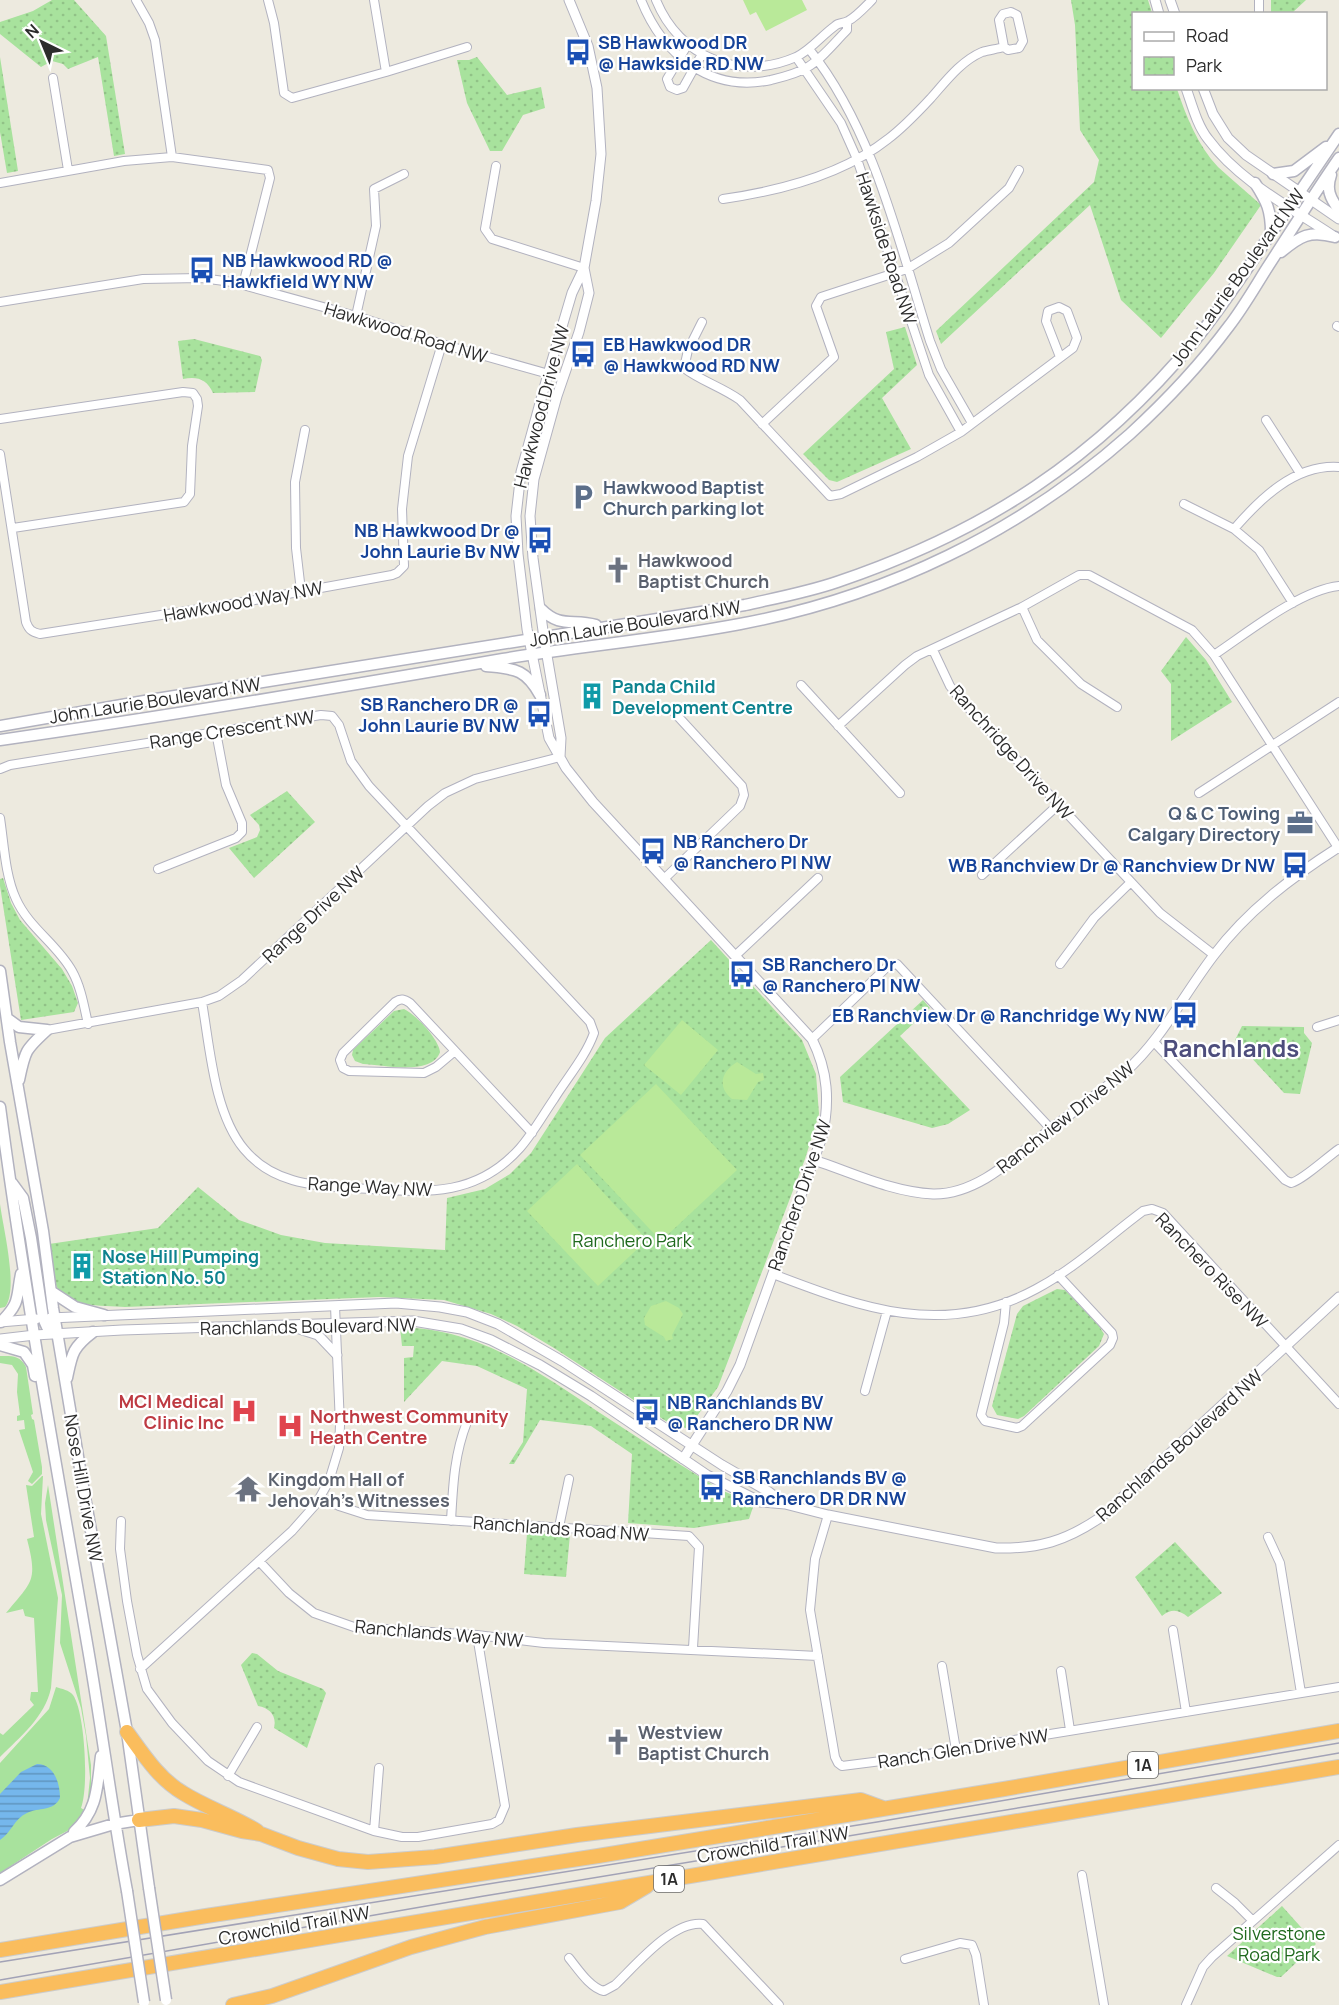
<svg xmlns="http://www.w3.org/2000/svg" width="1339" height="2005" font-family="Manrope,sans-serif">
  <defs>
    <pattern id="park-dots" width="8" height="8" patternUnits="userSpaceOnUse" patternTransform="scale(1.5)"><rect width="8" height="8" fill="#a8e29d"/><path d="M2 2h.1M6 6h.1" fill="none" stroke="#91c287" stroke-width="1.8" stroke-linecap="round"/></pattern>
    <pattern id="water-rules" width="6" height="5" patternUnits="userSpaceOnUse" patternTransform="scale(1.5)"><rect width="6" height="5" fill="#75b7ec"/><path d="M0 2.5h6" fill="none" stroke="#6095bf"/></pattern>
  </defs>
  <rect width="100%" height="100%" fill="#edeadf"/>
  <path fill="#a8e29d" d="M0 1204C3 1227 19 1290 5 1307L0 1308Z
    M0 1356C12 1356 20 1355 26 1367L33 1414 31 1415 32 1419 34 1420 42 1467V1474L32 1484 28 1481 33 1472 19 1430 25 1429 24 1420 17 1421V1416L20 1415 17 1392 18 1374 12 1365 0 1363Z
    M42 1476H43L41 1514 58 1598 51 1688C45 1717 20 1737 0 1757V1733L3 1735 34 1705 30 1700 31 1692H38L34 1618 25 1616 23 1609 6 1613C32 1581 38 1582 27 1539L34 1537 26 1485 32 1486Z
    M48 1485 91 1765V1789L87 1806 90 1778 86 1736 81 1708 60 1643 62 1595 46 1520 45 1503Z
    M56 1687C62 1689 69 1690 73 1695 85 1712 89 1788 81 1808L86 1811 71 1829 52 1839 0 1873V1763L49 1709Z"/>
  <path fill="url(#park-dots)" d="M52 0H74L106 36 125 154 114 156 98 57 68 69 63 64 52 61 41 67 0 34V22L33 11Z
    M1071 0H1148L1152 13 1134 14V88L1177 89C1186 116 1198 146 1218 167 1232 180 1247 192 1261 205L1214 273 1161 338 1121 300 1090 205 941 344 936 331 1094 182 1099 160 1080 130 1075 25Z
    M1271 0H1306L1292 13 1271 14Z
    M0 57 18 171 7 173 0 132Z
    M477 57 507 95 541 87 545 108 523 115 502 151H490L467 103 457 60H469Z
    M905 327 917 365 882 398 911 449 837 482 829 480 803 454 894 369 886 332Z
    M194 339 260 356 262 360 255 392 213 393C207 379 197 376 183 379L178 341Z
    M1186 637 1206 660 1232 702 1171 741V684L1161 671Z
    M287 791 315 822 254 878 229 848 257 837 260 830 259 825 250 815Z
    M3 878 11 903 20 920 62 969 72 986 78 1003 74 1012 21 1020 0 886V879Z
    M711 940 802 1040 816 1074 819 1114 805 1159 718 1387 692 1423 686 1428 672 1425 554 1348 517 1326 491 1314 444 1300 379 1297 125 1307C103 1305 62 1309 55 1282 51 1270 51 1256 49 1244L158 1228 198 1187 239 1220 281 1235 325 1243 445 1250 447 1198 485 1189 510 1174 531 1153 605 1038Z
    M923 1000 930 1008 900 1036 970 1110 948 1124 932 1128 843 1102 840 1077Z
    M404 1009C415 1014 439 1039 440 1052 432 1076 384 1065 363 1064L355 1061 352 1055 353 1050 394 1011Z
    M1242 1026 1304 1027V1033L1312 1043 1300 1094 1284 1093 1235 1040Z
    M1057 1289 1065 1290 1099 1326 1104 1334 1099 1346 1024 1416 1018 1419 997 1415 992 1406 1017 1314 1023 1306Z
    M400 1327C480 1329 537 1371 600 1413 640 1439 680 1465 721 1490L754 1504 749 1519 694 1528 628 1523 632 1454 591 1426 540 1420 514 1464H509L523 1442 527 1389 477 1366 442 1361 404 1402V1358L413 1357 414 1346H402Z
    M527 1533 570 1535 566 1577 524 1574Z
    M1175 1542 1222 1593 1188 1617C1179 1610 1172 1608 1162 1616L1135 1577Z
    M252 1653 257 1654 278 1671 323 1689 326 1693 307 1748 274 1728C277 1716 270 1708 258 1706L241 1665Z
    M1282 1906 1316 1944 1281 1977H1277L1227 1956Z"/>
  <path fill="#b9e999" d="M743 0H802L807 10 766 31 756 12 750 15Z
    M682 1020 718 1050 681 1095 644 1065Z
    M737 1062 756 1074 763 1073 764 1080 758 1082 747 1100 732 1099C717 1087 721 1072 737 1062Z
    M656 1084 737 1170 661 1241 580 1155Z
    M577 1164 647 1240 598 1286 527 1211Z
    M666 1301 679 1308 683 1314 672 1335 673 1339 666 1341 664 1337 645 1325 644 1318 651 1306Z"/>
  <path fill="url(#water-rules)" d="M37 1764C54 1764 60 1783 60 1798 53 1812 39 1807 27 1813 14 1819 11 1833 0 1840V1794L21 1772Z"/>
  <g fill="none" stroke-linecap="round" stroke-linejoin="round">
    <g stroke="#b2b2bf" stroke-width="10">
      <path id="minor" d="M136 0 149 23 155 40 172 157
        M268 0 274 23 284 93 292 98 386 72 374 0
        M641 0C663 55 710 93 771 80 783 77 796 74 806 68 822 59 834 43 847 30V22
        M656 0C679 57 739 82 796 57 811 50 821 36 835 26 839 22 843 24 848 21 856 17 865 7 872 0
        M1259 14V0
        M688 44 667 79 670 87 677 90 683 88 702 54
        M809 49C874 130 899 243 930 341L941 369 972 423
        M796 57 841 123 857 159 929 375 961 432
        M386 72 467 47
        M53 78 68 170
        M496 166 485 229 492 239 584 268
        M0 183 124 161 172 157 268 170 270 178 243 285
        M723 199C779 191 844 174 888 139 904 127 918 112 931 98 946 81 961 61 982 52 989 50 997 49 1004 47L1008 50 1019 48 1023 41 1017 15 1011 12 1003 14 999 20 1004 47
        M0 302 143 279 201 278 232 282 356 316 442 344 563 378
        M356 316 376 226 374 189 404 174
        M702 322 688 350 684 368C701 381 722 387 740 400L830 496 841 494 917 457 961 432 1073 348 1077 338 1067 311 1059 307 1048 311 1046 321 1060 357
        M1337 326 1339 327
        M0 419 183 392 193 393 197 399 198 406 192 446 190 494 184 502 13 528
        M1266 420 1300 473
        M762 424 834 357 816 306 821 297 907 269 949 243 1009 188 1019 170
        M0 454 26 622C29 630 32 632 40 634L244 602 392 575 397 573 404 566 402 509 408 456 442 344
        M1184 504 1234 529
        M301 591 296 548 295 482 305 430
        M1293 603 1259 550 1234 529C1260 499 1295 464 1339 467
        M1022 607 1037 640 1081 684 1117 707
        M933 650 950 686 960 699 1160 913 1214 955
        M1214 655C1247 633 1300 590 1339 586
        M801 685 900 793
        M838 726 905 665 917 656 1022 607 1079 575H1089L1192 630 1214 655 1339 849
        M0 769 10 765 321 715 332 716 339 725 351 761 369 786 590 1022 594 1033C586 1056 567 1078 554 1099 543 1115 533 1133 520 1148 472 1202 416 1191 351 1188 311 1186 271 1182 244 1149 214 1113 210 1048 202 1002
        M1199 793 1339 702
        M0 818C4 844 5 875 16 899 29 928 57 944 72 971 81 987 84 1006 88 1024
        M158 869 236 838 242 832V823L226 785 216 732
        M982 875 1059 804
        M664 879 740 806 744 795 742 786 672 710
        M736 955 818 878
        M1060 964 1094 918 1131 882
        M1317 1027 1339 1020
        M47 1030 202 1002 219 996 242 980 428 806 445 793 475 779 560 757
        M812 1039 888 966 897 964 1051 1129
        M1154 1042 1285 1180 1291 1183C1303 1180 1327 1157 1339 1149
        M455 1051 436 1067 424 1073 349 1071 343 1068 340 1060 343 1053 395 1002C401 998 404 999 410 1003L532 1133
        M773 1274C862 1308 944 1339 1036 1289 1074 1269 1108 1237 1143 1211L1152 1209 1163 1213 1339 1404
        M1006 1302 1004 1323 981 1415 985 1421 1017 1428 1022 1426 1110 1345 1113 1338 1112 1333 1058 1275
        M865 1391 887 1311
        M320 1497 339 1506 367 1515 689 1536 699 1547 693 1648
        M828 1515 815 1559 810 1610 835 1757 838 1763 842 1766 897 1759 1339 1687
        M121 1521 120 1549 127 1601 137 1655 147 1689 172 1723 208 1761 239 1782 374 1831 402 1837H418L492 1824 499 1820 505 1806 477 1635
        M451 1521C453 1486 454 1455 467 1422
        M559 1527 569 1479
        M1268 1537 1280 1563 1301 1693
        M259 1561 289 1593 314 1613 354 1627 477 1635 544 1643 818 1656
        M1173 1630 1186 1712
        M942 1666 956 1750
        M140 1669 292 1531 316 1504 329 1481 339 1448 340 1425 335 1306
        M1061 1671 1070 1730
        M228 1776 257 1727
        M374 1831 379 1768
        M1082 1875 1104 2005
        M1216 1888 1235 1903 1252 1920
        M569 1958C578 1969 590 1988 604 1991L615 1985C636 1965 673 1920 703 1924L779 2005
        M905 1959 960 1943 972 1945 976 1955 984 2005
        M1186 2005 1203 1967 1212 1957 1339 1845"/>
    </g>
    <g stroke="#b2b2bf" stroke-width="11">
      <path id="tertiary" d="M569 0 588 46 597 88 601 154 596 201 584 268 572 293 548 374 521 472 516 516 518 554 527 629 549 738 566 768 593 802 812 1039C828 1071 830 1102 822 1137L740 1365 727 1391 683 1459
        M1155 0 1159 14
        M1170 0 1175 14
        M1186 88C1192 105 1197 125 1208 139 1239 181 1290 207 1332 235
        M1203 88 1213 114 1228 138 1246 155 1339 219
        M560 757 561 738 544 638 533 558 530 516 534 479 557 396 579 332 589 293 584 268
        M814 1160C853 1173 892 1192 933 1194 979 1195 1018 1154 1052 1128 1076 1110 1101 1091 1125 1072 1162 1039 1184 994 1214 955 1248 910 1292 877 1339 847
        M50 1318 396 1303 440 1307 467 1312 498 1324 562 1361 722 1465 769 1492 785 1504
        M0 1322 36 1319
        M293 1327 318 1335 337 1355
        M0 1339 35 1335 122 1330 413 1321 461 1329 491 1340 540 1365 591 1396 707 1475 761 1502 785 1504 828 1515 996 1548C1039 1549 1066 1541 1101 1517L1339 1297"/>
    </g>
    <g stroke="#b2b2bf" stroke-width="13">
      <path id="secondary" d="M1273 174 1294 171 1326 147
        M1331 175C1326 189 1330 198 1339 210
        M1255 183C1267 202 1271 210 1271 233
        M1281 252C1300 236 1310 230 1335 237
        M541 609C561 629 573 618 596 625
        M486 666C514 669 525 668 540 695
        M0 726 156 699 745 605C776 598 808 592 837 582 985 532 1097 459 1196 339 1223 306 1246 270 1270 235 1293 202 1316 168 1339 134
        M0 740C168 716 336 688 503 659 581 646 661 639 740 624 885 597 1020 532 1130 434 1166 401 1200 365 1229 326 1243 308 1255 287 1267 268 1291 231 1314 194 1339 158
        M0 971 10 1042 43 1231 53 1308 83 1486 127 1732 149 1888
        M8 1019 19 1027 47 1030
        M19 1080C25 1051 25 1050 47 1030
        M0 1107C24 1289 57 1469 88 1649 102 1730 112 1810 127 1891
        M12 1183 23 1198 31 1238 43 1318 47 1327 58 1333
        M52 1292 75 1307 104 1315
        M1 1322C21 1302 16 1298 21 1274
        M0 1345 24 1352 33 1365 35 1376
        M67 1378C72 1354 72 1348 93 1332
        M74 1832C98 1810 97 1787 101 1756
        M0 1880 70 1837 114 1824 139 1820"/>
    </g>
    <g stroke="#ccc" stroke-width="16">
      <path id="motorway" d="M127 1732C143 1754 159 1779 183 1793 207 1808 233 1816 257 1831
        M139 1820 174 1816 202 1820 242 1831 261 1834 298 1848 338 1859 368 1862 435 1857 577 1835 861 1800 883 1808
        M0 1950 206 1916 598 1856 1004 1789 1339 1731
        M0 1992 1339 1767
        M233 2005 272 1996 411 1947 485 1927 620 1902 647 1886"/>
    </g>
    <use href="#minor" stroke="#fff" stroke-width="8"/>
    <use href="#tertiary" stroke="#fff" stroke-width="9"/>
    <use href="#secondary" stroke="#fff" stroke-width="10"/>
    <use href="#motorway" stroke="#fabd5d" stroke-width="14"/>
    <path stroke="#a2a2b6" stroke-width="1.5" d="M0 1962 877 1822 1339 1743
      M0 1980 484 1896 1109 1793 1339 1753"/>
    <g stroke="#b2b2bf" stroke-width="13" stroke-linecap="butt">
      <path id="secondary-bridge" d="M149 1888 166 2000
        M127 1891 144 2002"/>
    </g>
    <use href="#secondary-bridge" stroke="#fff" stroke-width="10"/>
  </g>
  <defs>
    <g id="bus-bare" transform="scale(2.07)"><path d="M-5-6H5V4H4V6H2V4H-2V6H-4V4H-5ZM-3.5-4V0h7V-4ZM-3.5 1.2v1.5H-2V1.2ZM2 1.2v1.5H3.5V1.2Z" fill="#1a4fb4" stroke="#fff" stroke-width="2.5" paint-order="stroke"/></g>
    <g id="parking-bare" transform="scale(2.07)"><path d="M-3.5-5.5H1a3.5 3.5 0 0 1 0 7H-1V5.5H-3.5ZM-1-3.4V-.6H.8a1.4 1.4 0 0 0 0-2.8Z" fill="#5c6f8a" stroke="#fff" stroke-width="2.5" paint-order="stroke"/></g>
    <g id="church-bare" transform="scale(2.07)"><path d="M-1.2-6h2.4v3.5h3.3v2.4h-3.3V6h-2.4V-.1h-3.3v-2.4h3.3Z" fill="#6b7280" stroke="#fff" stroke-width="2.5" paint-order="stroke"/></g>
    <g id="building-bare" transform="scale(2.07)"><path d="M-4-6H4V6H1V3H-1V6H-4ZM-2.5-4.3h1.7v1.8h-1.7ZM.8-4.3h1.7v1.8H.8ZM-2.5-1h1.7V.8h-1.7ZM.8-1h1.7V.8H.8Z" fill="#0f9aa8" stroke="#fff" stroke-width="2.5" paint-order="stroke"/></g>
    <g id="office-bare" transform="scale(2.07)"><path d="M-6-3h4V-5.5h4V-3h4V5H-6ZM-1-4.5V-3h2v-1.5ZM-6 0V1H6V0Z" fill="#5c6f8a" stroke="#fff" stroke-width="2.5" paint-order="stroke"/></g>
    <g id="hospital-bare" transform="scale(2.07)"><path d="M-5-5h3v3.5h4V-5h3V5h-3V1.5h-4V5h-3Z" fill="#e0444e" stroke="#fff" stroke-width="2.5" paint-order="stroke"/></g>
    <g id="temple-bare" transform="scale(2.07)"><path d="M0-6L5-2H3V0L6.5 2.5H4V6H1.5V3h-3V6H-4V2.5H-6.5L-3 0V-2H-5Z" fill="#6b7280" stroke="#fff" stroke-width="2.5" paint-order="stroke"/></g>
  </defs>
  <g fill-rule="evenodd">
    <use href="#bus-bare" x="578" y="52"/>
    <use href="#bus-bare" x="202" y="270"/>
    <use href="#bus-bare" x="583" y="354"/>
    <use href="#parking-bare" x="583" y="497"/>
    <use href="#bus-bare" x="540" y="540"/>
    <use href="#church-bare" x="618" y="570"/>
    <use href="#building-bare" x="592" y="696"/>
    <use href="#bus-bare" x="539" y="714"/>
    <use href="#office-bare" x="1300" y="823"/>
    <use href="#bus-bare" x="653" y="851"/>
    <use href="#bus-bare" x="1295" y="865"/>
    <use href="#bus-bare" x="742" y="974"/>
    <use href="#bus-bare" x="1185" y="1015"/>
    <use href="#building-bare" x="82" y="1266"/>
    <use href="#hospital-bare" x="244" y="1411"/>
    <use href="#bus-bare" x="647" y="1412"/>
    <use href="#hospital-bare" x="290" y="1426"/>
    <use href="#bus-bare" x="712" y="1487"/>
    <use href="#temple-bare" x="248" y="1489"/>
    <use href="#church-bare" x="618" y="1742"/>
  </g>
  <g text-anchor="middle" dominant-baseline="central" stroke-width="4.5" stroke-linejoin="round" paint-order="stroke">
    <g fill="#fff" stroke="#6b6b6b" stroke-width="1.5">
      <rect x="1128" y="1752" width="30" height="26" rx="4.5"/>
      <rect x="654" y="1866" width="30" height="26" rx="4.5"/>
    </g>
    <g font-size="16" font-weight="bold" fill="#2c2c2c">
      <text x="1143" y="1765">1A</text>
      <text x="669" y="1879">1A</text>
    </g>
    <g font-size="18" font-weight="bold" fill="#164399" stroke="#fff" text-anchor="start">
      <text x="598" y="42">SB Hawkwood DR<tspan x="598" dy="21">@ Hawkside RD NW</tspan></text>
      <text x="222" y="260">NB Hawkwood RD @<tspan x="222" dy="21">Hawkfield WY NW</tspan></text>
      <text x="603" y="344">EB Hawkwood DR<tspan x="603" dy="21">@ Hawkwood RD NW</tspan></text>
      <text x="520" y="530" text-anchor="end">NB Hawkwood Dr @<tspan x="520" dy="21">John Laurie Bv NW</tspan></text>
      <text x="519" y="704" text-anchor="end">SB Ranchero DR @<tspan x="519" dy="21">John Laurie BV NW</tspan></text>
      <text x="673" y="841">NB Ranchero Dr<tspan x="673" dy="21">@ Ranchero Pl NW</tspan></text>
      <text x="1275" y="865" text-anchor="end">WB Ranchview Dr @ Ranchview Dr NW</text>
      <text x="762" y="964">SB Ranchero Dr<tspan x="762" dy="21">@ Ranchero Pl NW</tspan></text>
      <text x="1165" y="1015" text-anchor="end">EB Ranchview Dr @ Ranchridge Wy NW</text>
      <text x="667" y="1402">NB Ranchlands BV<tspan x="667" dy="21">@ Ranchero DR NW</tspan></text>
      <text x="732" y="1477">SB Ranchlands BV @<tspan x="732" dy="21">Ranchero DR DR NW</tspan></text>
    </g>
    <g font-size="18" fill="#2c2c2c" stroke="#fff">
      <text transform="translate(887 248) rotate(72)">Hawkside Road NW</text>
      <text transform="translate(1237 277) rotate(-54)">John Laurie Boulevard NW</text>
      <text transform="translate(406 332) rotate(17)">Hawkwood Road NW</text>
      <text transform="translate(541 406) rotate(-75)">Hawkwood Drive NW</text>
      <text transform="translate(243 601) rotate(-10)">Hawkwood Way NW</text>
      <text transform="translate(635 623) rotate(-9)">John Laurie Boulevard NW</text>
      <text transform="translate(155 700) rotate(-9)">John Laurie Boulevard NW</text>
      <text transform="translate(232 729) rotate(-9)">Range Crescent NW</text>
      <text transform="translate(1012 752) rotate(48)">Ranchridge Drive NW</text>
      <text transform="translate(313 914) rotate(-43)">Range Drive NW</text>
      <text transform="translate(1065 1117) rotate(-38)">Ranchview Drive NW</text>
      <text transform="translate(370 1186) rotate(3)">Range Way NW</text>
      <text transform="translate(799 1195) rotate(-71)">Ranchero Drive NW</text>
      <text transform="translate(1212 1270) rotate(46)">Ranchero Rise NW</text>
      <text transform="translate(308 1326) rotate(-1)">Ranchlands Boulevard NW</text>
      <text transform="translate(1179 1445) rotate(-42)">Ranchlands Boulevard NW</text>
      <text transform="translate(84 1488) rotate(80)">Nose Hill Drive NW</text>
      <text transform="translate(561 1528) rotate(4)">Ranchlands Road NW</text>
      <text transform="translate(439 1633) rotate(5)">Ranchlands Way NW</text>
      <text transform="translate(963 1748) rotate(-9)">Ranch Glen Drive NW</text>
      <text transform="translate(773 1844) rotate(-9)">Crowchild Trail NW</text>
      <text transform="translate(294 1925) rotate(-10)">Crowchild Trail NW</text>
    </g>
    <g font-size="18" font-weight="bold" fill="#4e5e75" stroke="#fff" text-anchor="start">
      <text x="603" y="487">Hawkwood Baptist<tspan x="603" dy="21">Church parking lot</tspan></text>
      <text x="1280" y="813" text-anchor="end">Q &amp; C Towing<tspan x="1280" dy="21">Calgary Directory</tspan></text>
    </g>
    <g font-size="18" font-weight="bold" fill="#5b616d" stroke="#fff" text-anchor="start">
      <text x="638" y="560">Hawkwood<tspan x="638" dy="21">Baptist Church</tspan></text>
      <text x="268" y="1479">Kingdom Hall of<tspan x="268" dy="21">Jehovah's Witnesses</tspan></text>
      <text x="638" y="1732">Westview<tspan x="638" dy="21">Baptist Church</tspan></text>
    </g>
    <g font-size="18" font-weight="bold" fill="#0d838f" stroke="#fff" text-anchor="start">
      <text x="612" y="686">Panda Child<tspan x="612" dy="21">Development Centre</tspan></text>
      <text x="102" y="1256">Nose Hill Pumping<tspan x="102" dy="21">Station No. 50</tspan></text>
    </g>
    <g font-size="18" fill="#1f691d" stroke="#fff">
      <text x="632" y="1240">Ranchero Park</text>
      <text x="1279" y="1933">Silverstone<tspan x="1279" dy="21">Road Park</tspan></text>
    </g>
    <g font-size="18" font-weight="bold" fill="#be3a42" stroke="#fff" text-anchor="end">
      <text x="224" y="1401">MCI Medical<tspan x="224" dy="21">Clinic Inc</tspan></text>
      <text x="310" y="1416" text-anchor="start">Northwest Community<tspan x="310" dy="21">Heath Centre</tspan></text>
    </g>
    <g font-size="24" font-weight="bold" fill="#4d4d7c" stroke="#fff">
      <text x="1231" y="1047">Ranchlands</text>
    </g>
  </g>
  <rect x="1132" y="12" width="195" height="78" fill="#ffffff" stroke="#ababab" stroke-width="1.5"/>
  <rect x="1144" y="32" width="30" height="9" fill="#ffffff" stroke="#ababab" stroke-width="1.5"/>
  <text x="1186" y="42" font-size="18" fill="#2c2c2c">Road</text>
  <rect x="1144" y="57" width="30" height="18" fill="url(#park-dots)" stroke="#ababab" stroke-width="1.5"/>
  <text x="1186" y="72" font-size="18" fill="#2c2c2c">Park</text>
  <g transform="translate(42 42) rotate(317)" stroke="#ffffff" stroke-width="4.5" paint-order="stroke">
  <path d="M0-4.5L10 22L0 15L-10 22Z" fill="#2c2c2c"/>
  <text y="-9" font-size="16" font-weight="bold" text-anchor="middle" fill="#2c2c2c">N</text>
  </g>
</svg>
